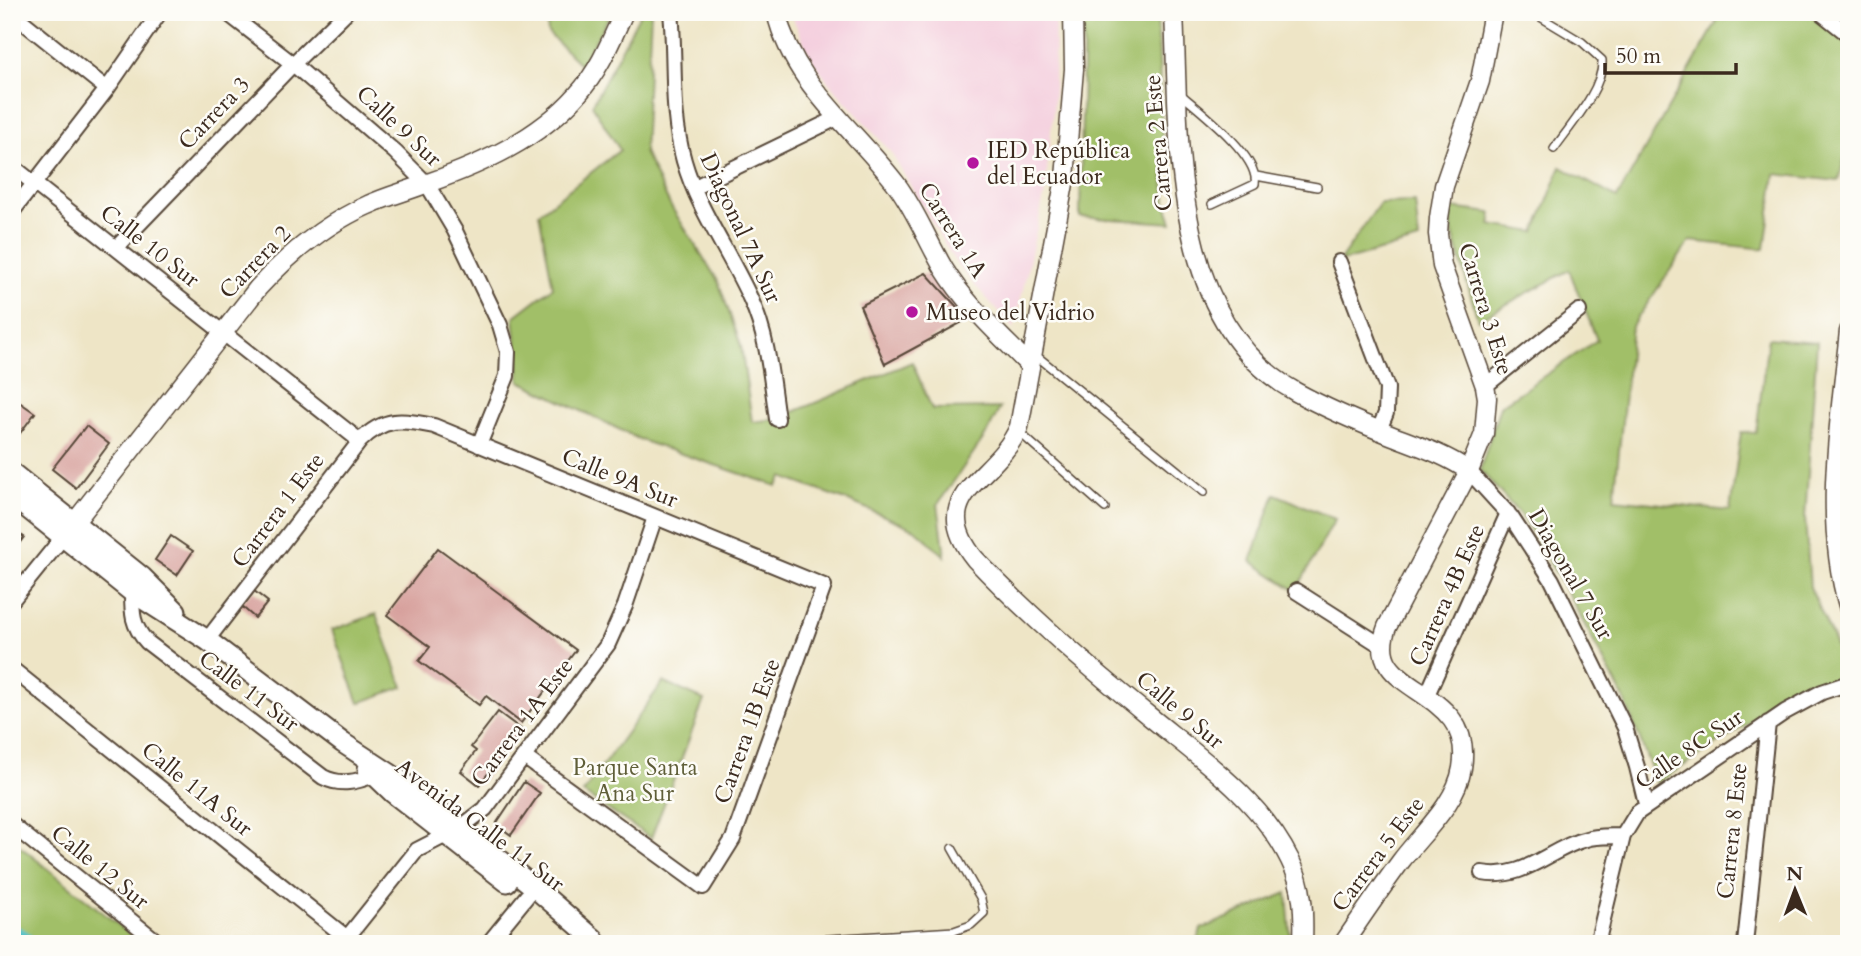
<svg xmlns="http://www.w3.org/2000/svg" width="1861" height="956" font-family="Cardo,serif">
  <rect width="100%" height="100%" fill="#fdfcf7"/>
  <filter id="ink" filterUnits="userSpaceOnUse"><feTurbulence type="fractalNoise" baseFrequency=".0143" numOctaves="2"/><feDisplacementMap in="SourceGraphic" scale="14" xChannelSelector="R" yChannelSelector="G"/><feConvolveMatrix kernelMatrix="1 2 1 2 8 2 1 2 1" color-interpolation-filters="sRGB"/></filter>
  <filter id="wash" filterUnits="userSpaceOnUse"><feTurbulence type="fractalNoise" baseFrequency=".00686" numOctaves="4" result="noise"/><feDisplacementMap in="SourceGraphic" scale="28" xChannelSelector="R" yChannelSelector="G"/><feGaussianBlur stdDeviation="1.57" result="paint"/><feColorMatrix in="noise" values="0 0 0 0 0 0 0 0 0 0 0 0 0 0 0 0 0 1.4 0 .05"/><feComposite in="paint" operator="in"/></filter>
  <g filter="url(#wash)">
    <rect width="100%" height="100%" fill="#eee5c6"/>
    <path fill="#f4cfde" d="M797 12H1055L1054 102 1045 192 1014 329 957 265 890 151 829 83 809 55 791 14Z"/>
    <path fill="#a1bf67" stroke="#6e7442" stroke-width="2" d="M546 12H612L581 65 548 33Z
      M641 12H651L644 152 670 205 718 281 741 346 752 422 777 419 912 362 932 409 1000 408 987 433 938 504 945 556 915 529 851 502 782 477 777 486 643 441 520 381 514 317 553 287 539 213 620 150 592 105Z
      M1084 12H1157L1164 180 1166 202 1172 223 1080 217Z
      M1703 12H1849V144L1838 181 1775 174 1765 249 1690 241 1632 326 1614 499 1730 511 1741 432 1756 433 1768 338 1817 342 1805 518 1810 587 1849 675 1783 701 1657 783 1624 699 1570 597 1524 519 1480 470 1500 406 1597 340 1569 270 1478 320 1452 231 1451 208 1492 213 1490 225 1535 232 1561 167 1617 198 1717 22Z
      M1415 202 1419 240 1339 262 1380 203Z
      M1275 494 1335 519 1296 591 1251 561Z
      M376 614 403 687 359 703 332 630Z
      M663 682 704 700 651 838 583 793Z
      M12 840 142 944H12Z
      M1287 893 1291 944H1197L1201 929Z"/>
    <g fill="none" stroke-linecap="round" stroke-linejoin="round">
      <path stroke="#51bfc6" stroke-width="32" d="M12 941 18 944"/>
    </g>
    <g id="blocks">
      <path fill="#d7a09c" d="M926 273 968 319 885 364 860 306Z
        M12 397 35 413 12 444Z
        M86 426 109 444 76 488 52 469Z
        M12 529 24 537 12 553Z
        M171 536 193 551 177 575 155 560Z
        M438 548 576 650 521 723 486 696 479 705 419 661 430 647 387 615Z
        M253 590 268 602 255 618 240 605Z
        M498 712 522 730 479 785 461 771 476 751 471 747Z
        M524 782 540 793 511 835 496 824Z"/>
    </g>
  </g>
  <g filter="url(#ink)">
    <use href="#blocks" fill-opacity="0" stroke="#564637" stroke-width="2"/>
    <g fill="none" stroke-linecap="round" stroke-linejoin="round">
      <g stroke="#564637" stroke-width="10">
        <path id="service" d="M1532 12 1582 42 1602 60C1604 88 1570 126 1554 149
          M1178 92C1198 109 1260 156 1255 184L1212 204
          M1256 176 1317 187
          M1033 353 1204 492
          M1019 432 1105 508
          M749 944 954 931 971 925 984 913 981 899 952 848"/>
      </g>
      <g stroke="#564637" stroke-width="18">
        <path id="minor" d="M226 12 293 64 395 152 427 184 455 231 500 325 508 352 507 376 479 445
          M671 12C676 62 670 112 684 161 698 210 730 253 751 300 768 337 771 378 777 419
          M1820 12 1849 35
          M12 13 107 89
          M12 166 360 441
          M695 187 837 118
          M12 212 107 89 160 12
          M116 248 293 64 346 12
          M1339 262 1387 388 1386 413 1379 430
          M1485 386 1579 311
          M1469 471 1511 517 1552 580 1625 728 1637 767 1646 804
          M1296 591 1382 646
          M132 592C132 613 132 626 147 642L323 777C340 786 357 782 374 775
          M12 600 63 537
          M207 640 360 441C384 417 402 419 434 426L824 586 733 839 703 887 524 757
          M12 669 347 938
          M1427 695 1508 513
          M12 825 160 944
          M1482 873C1526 881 1550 847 1590 838 1600 836 1612 836 1623 836
          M342 944 417 850 460 828 485 809 608 644 625 606 655 517
          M488 944 527 896
          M1597 944 1623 836 1637 813 1785 712 1822 692 1849 683
          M1745 944 1768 723"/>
      </g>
      <g stroke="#564637" stroke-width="21">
        <path id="tertiary" d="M776 12C793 85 854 128 897 185 916 211 928 242 944 269 966 305 1000 335 1029 365
          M1073 12 1074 69 1065 178 1019 427C997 480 923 494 975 559 1029 616 1089 667 1149 716 1200 758 1261 800 1290 860 1304 887 1304 915 1303 944
          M1174 12C1180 138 1168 321 1296 392 1327 409 1360 423 1393 436 1419 446 1446 455 1469 471
          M1849 331C1840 422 1822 519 1849 609
          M67 532 258 288C290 253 325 224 368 205 387 196 408 191 428 183 482 164 538 139 577 95 599 71 611 41 624 12
          M1343 944C1362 916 1381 888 1401 861 1423 832 1456 804 1462 768 1476 684 1360 696 1387 627L1469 471 1484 434 1487 398 1485 386 1442 266 1438 234 1439 218 1444 186 1480 81 1493 12"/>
      </g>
      <g stroke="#564637" stroke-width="23">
        <path id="secondary" d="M12 473 142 577 176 611
          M12 496 132 592 207 640 343 743 401 781 534 887 594 939
          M368 769 393 793 507 882"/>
      </g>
      <use href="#service" stroke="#fff" stroke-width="7"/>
      <use href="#minor" stroke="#fff" stroke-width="14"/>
      <use href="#tertiary" stroke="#fff" stroke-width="18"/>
      <use href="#secondary" stroke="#fff" stroke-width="19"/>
    </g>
  </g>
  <g fill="#b5179e" stroke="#fdfcf7" stroke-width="2.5">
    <circle cx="973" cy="163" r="7"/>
    <circle cx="912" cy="312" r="7"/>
  </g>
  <g text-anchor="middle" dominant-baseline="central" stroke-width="5" stroke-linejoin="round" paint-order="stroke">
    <g font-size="23" fill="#3b2a1e" stroke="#fdfcf7">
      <text transform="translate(214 113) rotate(-46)">Carrera 3</text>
      <text transform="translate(399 126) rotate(43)">Calle 9 Sur</text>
      <text transform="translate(1158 143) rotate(-95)">Carrera 2 Este</text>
      <text transform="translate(741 228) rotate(65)">Diagonal 7A Sur</text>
      <text transform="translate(953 230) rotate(58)">Carrera 1A</text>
      <text transform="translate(150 246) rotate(38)">Calle 10 Sur</text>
      <text transform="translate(255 262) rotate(-46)">Carrera 2</text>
      <text transform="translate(1486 309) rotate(73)">Carrera 3 Este</text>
      <text transform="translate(620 478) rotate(22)">Calle 9A Sur</text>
      <text transform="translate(278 510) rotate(-53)">Carrera 1 Este</text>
      <text transform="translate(1571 574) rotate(60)">Diagonal 7 Sur</text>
      <text transform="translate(1447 595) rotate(-66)">Carrera 4B Este</text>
      <text transform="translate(249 691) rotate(37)">Calle 11 Sur</text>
      <text transform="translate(1180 710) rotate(40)">Calle 9 Sur</text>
      <text transform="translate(522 722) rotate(-53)">Carrera 1A Este</text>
      <text transform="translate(747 731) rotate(-70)">Carrera 1B Este</text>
      <text transform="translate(1689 749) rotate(-34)">Calle 8C Sur</text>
      <text transform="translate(197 789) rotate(39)">Calle 11A Sur</text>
      <text transform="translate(480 825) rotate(37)">Avenida Calle 11 Sur</text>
      <text transform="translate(1732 831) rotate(-84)">Carrera 8 Este</text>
      <text transform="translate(1378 854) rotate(-53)">Carrera 5 Este</text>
      <text transform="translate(100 867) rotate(39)">Calle 12 Sur</text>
    </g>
    <g font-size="23" fill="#3b2a1e" stroke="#fdfcf7" text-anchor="start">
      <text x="987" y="150">IED República<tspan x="987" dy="26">del Ecuador</tspan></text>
      <text x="926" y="312">Museo del Vidrio</text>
    </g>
    <g font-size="23" fill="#5f5e38" stroke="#fdfcf7">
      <text x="635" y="767">Parque Santa<tspan x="635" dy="26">Ana Sur</tspan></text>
    </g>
  </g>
  <rect width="1861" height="956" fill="none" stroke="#fdfcf7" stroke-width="42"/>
  <g transform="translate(1795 890) rotate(359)" stroke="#fdfcf7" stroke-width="5" paint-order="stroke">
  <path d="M0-5L12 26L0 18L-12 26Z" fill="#3b2a1e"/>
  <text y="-10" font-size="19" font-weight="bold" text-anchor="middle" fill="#3b2a1e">N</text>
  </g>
  <path d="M1605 63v10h131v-10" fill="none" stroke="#3b2a1e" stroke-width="3.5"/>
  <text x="1616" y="63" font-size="21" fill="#3b2a1e" stroke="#fdfcf7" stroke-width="5" paint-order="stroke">50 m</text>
</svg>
